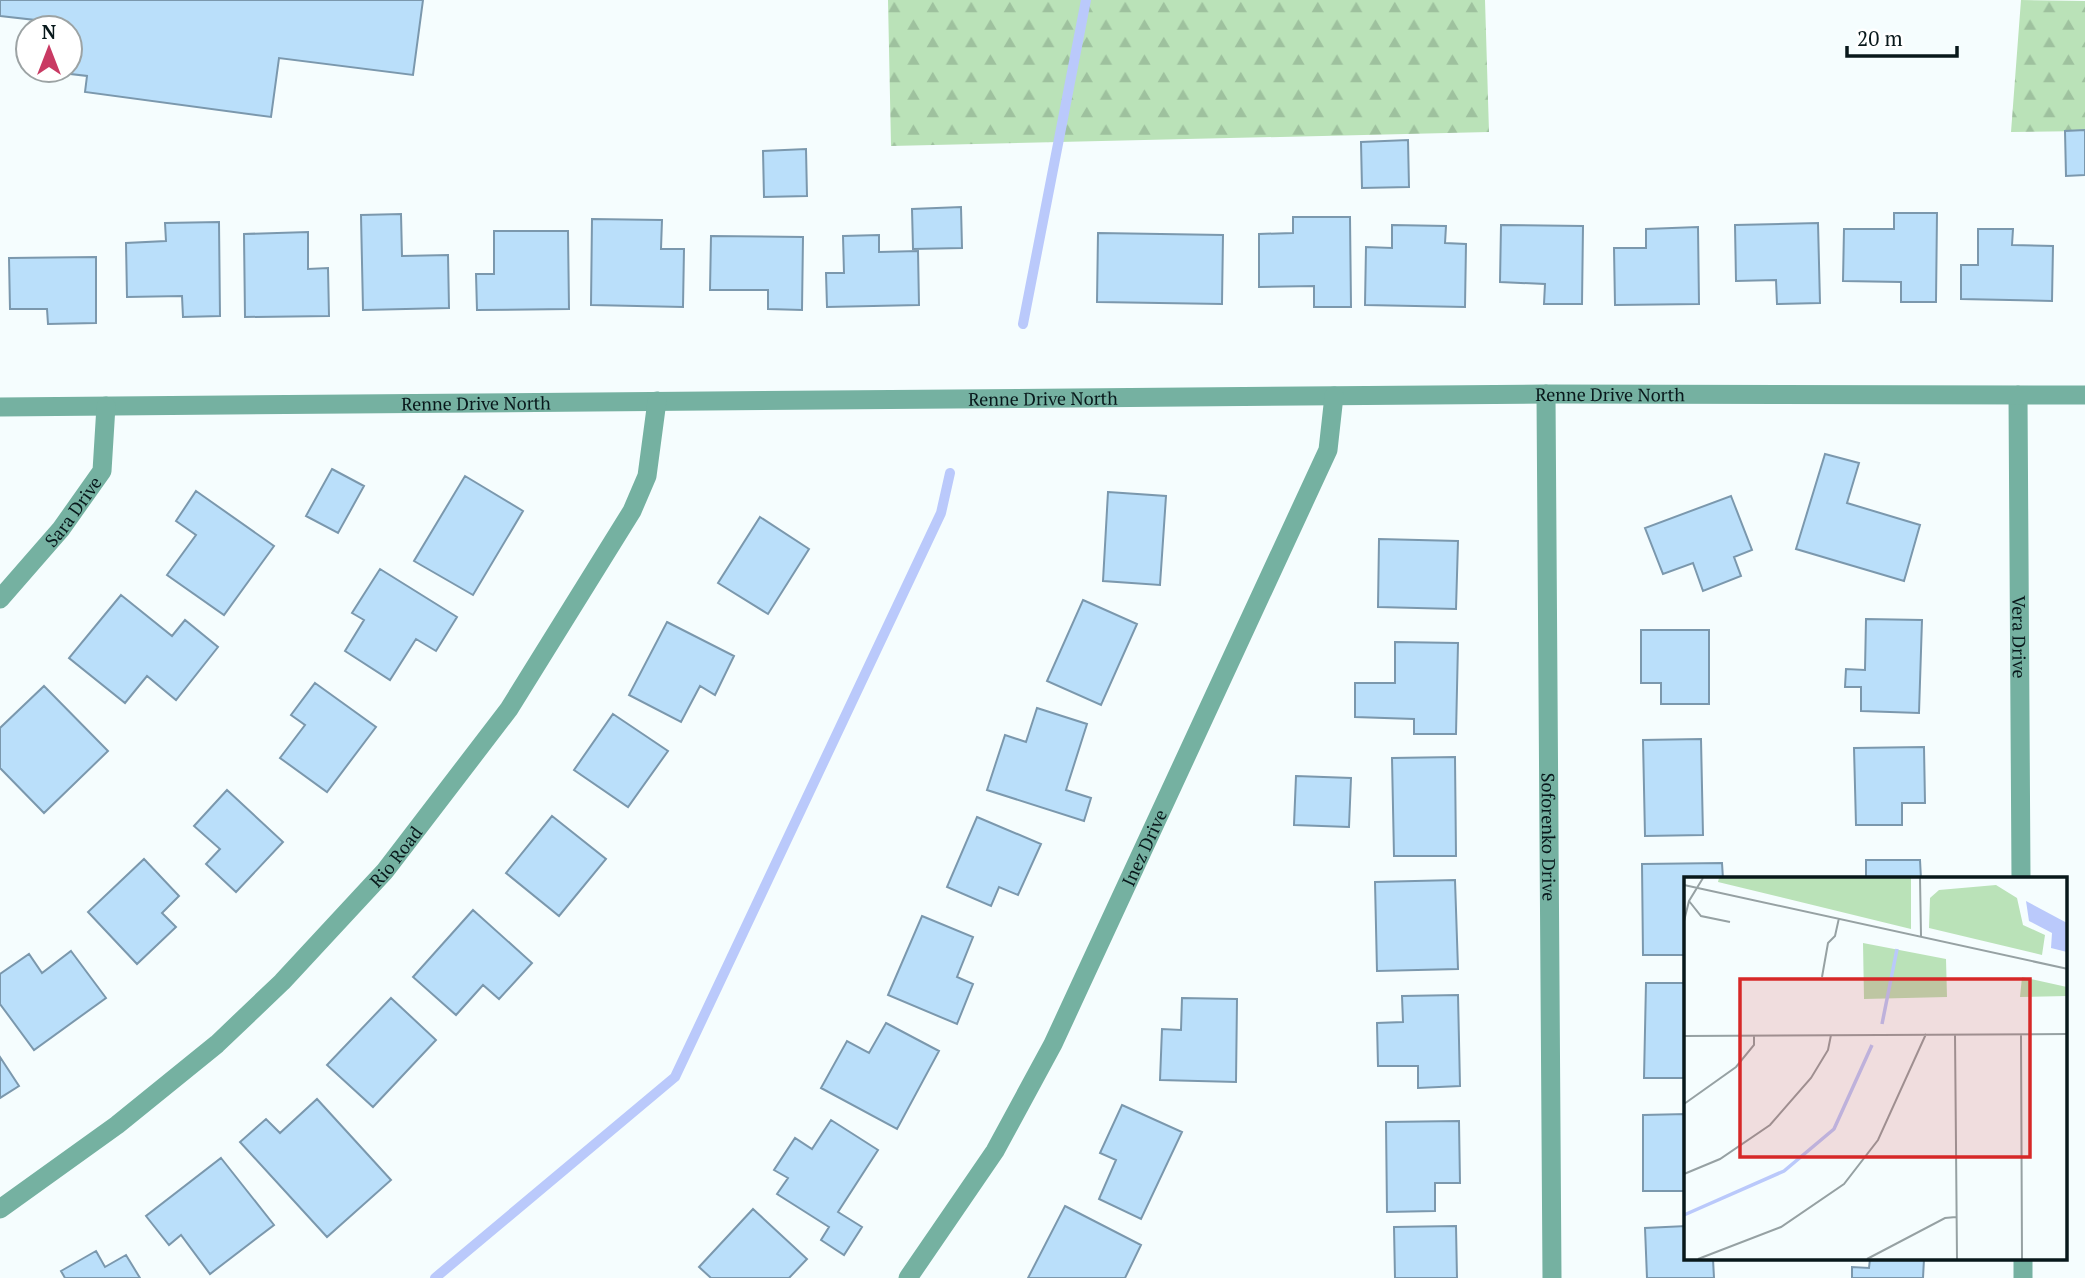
<svg xmlns="http://www.w3.org/2000/svg" width="2085" height="1278" font-family="'PT Serif',serif">
  <defs>
    <pattern id="forest-firs" width="22" height="20" patternUnits="userSpaceOnUse" patternTransform="scale(1.75)"><rect width="22" height="20" fill="#bae2b8"/><path d="M5 1l3.5 6h-7zM16 11l3.5 6h-7z" fill="#9ec19e"/></pattern>
  </defs>
  <rect width="100%" height="100%" fill="#f5fdfe"/>
  <path fill="url(#forest-firs)" d="M888 0H1485L1489 132 891 146Z
    M2021 0 2085 1V131L2011 132Z"/>
  <g fill="none" stroke-linecap="round" stroke-linejoin="round">
    <path stroke="#bac9fb" stroke-width="10" d="M1023 324 1086 0
      M435 1278 675 1077 941 513 950 473"/>
  </g>
  <path fill="#badffa" stroke="#7b98ad" stroke-width="2" d="M0 0H423L413 75 279 58 271 117 85 92 87 76 36 70H70V28H34L35 20 0 16Z
    M2085 130V175L2066 176 2065 131Z
    M1408 140 1409 187 1362 188 1361 142Z
    M806 149 807 196 764 197 763 151Z
    M961 207 962 248 913 249 912 209Z
    M1894 213H1937L1936 302H1901V282L1843 281 1844 229H1894Z
    M401 214 402 256 448 255 449 308 363 310 361 215Z
    M1293 217H1350L1351 307H1314V286L1259 287V234L1293 233Z
    M592 219 662 220 661 249H684L683 307 591 305Z
    M219 222 220 316 183 317 182 296 127 297 126 243 166 241 165 223Z
    M1818 223 1820 303 1777 304 1776 280 1736 281 1735 225Z
    M1392 225 1446 226 1445 243 1466 244 1465 307 1365 305 1366 247 1392 248Z
    M1501 225 1583 226 1582 304H1544L1545 284 1500 282Z
    M1698 227 1699 304 1615 305 1614 248H1646V229Z
    M1978 229H2013L2012 245 2053 246 2052 301 1961 299V265H1978Z
    M494 231H568L569 309 477 310 476 274H494Z
    M308 232V269L328 268 329 316 245 317 244 234Z
    M1098 233 1223 235 1222 304 1097 302Z
    M879 235V252L918 251 919 305 827 307 826 273H844L843 236Z
    M711 236 803 237 802 310 768 309V290H710Z
    M96 257V323L48 324 47 309H10L9 258Z
    M1825 454 1859 463 1847 503 1920 525 1904 581 1796 549Z
    M332 469 364 486 338 533 306 516Z
    M465 476 523 511 473 595 414 561Z
    M196 491 274 546 224 615 167 575 196 535 176 521Z
    M1108 492 1166 496 1160 585 1103 581Z
    M1731 496 1752 550 1734 557 1741 576 1703 591 1693 563 1663 574 1645 528Z
    M760 517 809 549 768 614 718 583Z
    M1379 539 1458 541 1456 609 1378 607Z
    M380 569 457 617 436 651 416 639 390 680 345 651 364 620 352 613Z
    M121 595 172 636 185 620 218 647 176 700 147 676 125 703 69 658Z
    M1083 600 1137 624 1101 705 1047 681Z
    M1866 619 1922 620 1919 713 1861 711V687H1845L1846 669 1865 670Z
    M667 622 734 656 715 695 700 686 681 722 629 695Z
    M1641 630H1709V704H1661V683H1641Z
    M1395 642 1458 643 1456 734H1414V719L1355 717V683H1395Z
    M315 683 376 727 327 792 280 758 305 725 291 715Z
    M44 686 108 751 44 813 0 768V728Z
    M1037 708 1087 724 1066 790 1091 798 1084 821 987 790 1005 735 1026 742Z
    M613 714 668 751 628 807 574 770Z
    M1701 739 1703 835 1645 836 1643 740Z
    M1924 747 1925 803H1902V825H1856L1854 748Z
    M1455 757 1456 856H1394L1392 758Z
    M1296 776 1351 778 1349 827 1294 825Z
    M227 790 283 842 236 892 206 864 220 849 194 826Z
    M552 816 606 859 559 916 506 873Z
    M977 817 1041 844 1018 895 999 887 991 906 947 887Z
    M144 859 179 896 162 913 176 927 137 964 88 912Z
    M1866 860H1920L1921 879H1866Z
    M1722 863 1723 879H1686V955H1643L1642 864Z
    M1455 880 1458 969 1377 971 1375 882Z
    M473 910 532 963 499 999 483 985 456 1015 413 977Z
    M922 916 973 937 957 977 973 984 957 1024 888 995Z
    M71 951 106 998 34 1050 0 1004V974L29 954 42 973Z
    M1646 983H1686V1078H1644Z
    M1458 995 1460 1086 1418 1088V1066H1378L1377 1023 1403 1022 1402 996Z
    M391 998 436 1040 373 1107 327 1065Z
    M1182 998 1237 999 1236 1082 1160 1080 1162 1029 1181 1030Z
    M886 1023 939 1051 897 1129 821 1088 847 1041 869 1053Z
    M0 1057 19 1086 0 1098Z
    M317 1099 391 1180 327 1237 240 1142 266 1119 280 1133Z
    M1122 1105 1182 1132 1141 1219 1099 1199 1116 1160 1100 1153Z
    M1686 1114V1191H1643V1115Z
    M831 1120 878 1150 838 1212 862 1227 844 1255 821 1240 829 1227 777 1194 788 1178 774 1170 795 1138 812 1149Z
    M1459 1121 1460 1183H1435V1211L1387 1212 1386 1122Z
    M221 1158 274 1225 210 1274 181 1235 169 1245 146 1216Z
    M1065 1206 1141 1245 1125 1278H1028Z
    M753 1209 807 1259 789 1278H711L699 1267Z
    M1456 1226 1457 1278H1395L1394 1227Z
    M1686 1226V1259H1713L1714 1278H1647L1645 1228Z
    M96 1251 105 1267 126 1255 140 1278H65L61 1271Z
    M1870 1259H1924L1923 1278H1852V1267L1869 1268Z"/>
  <g fill="none" stroke-linecap="round" stroke-linejoin="round">
    <g stroke="#75b1a1" stroke-width="19">
      <path id="s1" d="M1546 394 1552 1278"/>
      <path id="s2" d="M2018 395 2021 879"/>
      <path id="s3" d="M0 407 1546 394 2085 395"/>
      <path id="s4" d="M0 599 61 529 102 471 106 406"/>
      <path id="s5" d="M0 1209 117 1125 217 1044 282 982 385 871 509 709 632 511 647 476 657 401"/>
      <path d="M2023 1259V1278"/>
      <path id="s6" d="M908 1278 995 1151 1053 1044 1328 450 1334 396"/>
    </g>
  </g>
  <g text-anchor="middle" dominant-baseline="central" stroke-width="7" stroke-linejoin="round" paint-order="stroke">
    <g font-size="18" fill="#08181b" stroke="#fff">
      <text stroke="none"><textPath href="#s3" startOffset="1610">Renne Drive North</textPath></text>
      <text stroke="none"><textPath href="#s3" startOffset="1043">Renne Drive North</textPath></text>
      <text stroke="none"><textPath href="#s3" startOffset="476">Renne Drive North</textPath></text>
      <text stroke="none"><textPath href="#s4" startOffset="114">Sara Drive</textPath></text>
      <text stroke="none"><textPath href="#s2" startOffset="242">Vera Drive</textPath></text>
      <text stroke="none"><textPath href="#s1" startOffset="443">Soforenko Drive</textPath></text>
      <text stroke="none"><textPath href="#s6" startOffset="492">Inez Drive</textPath></text>
      <text stroke="none"><textPath href="#s5" startOffset="532">Rio Road</textPath></text>
    </g>
  </g>
  <g transform="translate(1684 877)">
    <rect width="383" height="383" fill="#f5fdfe"/>
    <path d="M35 1H227V52L34 5ZM312 8 333 21 339 48 361 58 358 78 245 51 246 21 255 13ZM179 66 262 82 263 120 180 122ZM338 100 383 110V119L336 120Z" fill="#bae2b8"/>
    <path d="M342 24 383 46V75L367 71 368 56 345 44Z" fill="#bac9fb"/>
    <path fill="none" stroke="#bac9fb" stroke-width="3.5" d="M198 147 213 72M0 338 100 294 150 252 188 168"/>
    <path fill="none" stroke="#96a1a3" stroke-width="2" d="M236 1 237 59M0 8 384 92M5 24 17 39 46 45M0 44 5 24 19 1M138 100 144 66 151 59 155 41M271 157 273 382M337 157 338 382M0 159 384 157M0 227 52 190 70 168V159M0 297 36 282 86 248 127 201 144 173 147 158M14 382 97 350 160 307 194 263 242 157M183 382 261 341 272 340"/>
    <path fill="#d62828" fill-opacity="0.15" stroke="#d62828" stroke-width="3.5" d="M56 102H346V280H56Z"/>
    <rect width="383" height="383" fill="none" stroke="#08181b" stroke-width="3.5"/>
  </g>
  <g transform="translate(49 49)"><circle r="33" fill="#ffffff" stroke="#9ca3a4" stroke-width="2"/>
  <path d="M0-5L12 26L0 18L-12 26Z" fill="#c93a63"/>
  <text y="-10" font-size="19" font-weight="bold" text-anchor="middle" fill="#08181b">N</text>
  </g>
  <path d="M1847 46v10h110v-10" fill="none" stroke="#08181b" stroke-width="3.5"/>
  <text x="1857" y="46" font-size="21" fill="#08181b" stroke="#ffffff" stroke-width="5" paint-order="stroke">20 m</text>
</svg>
